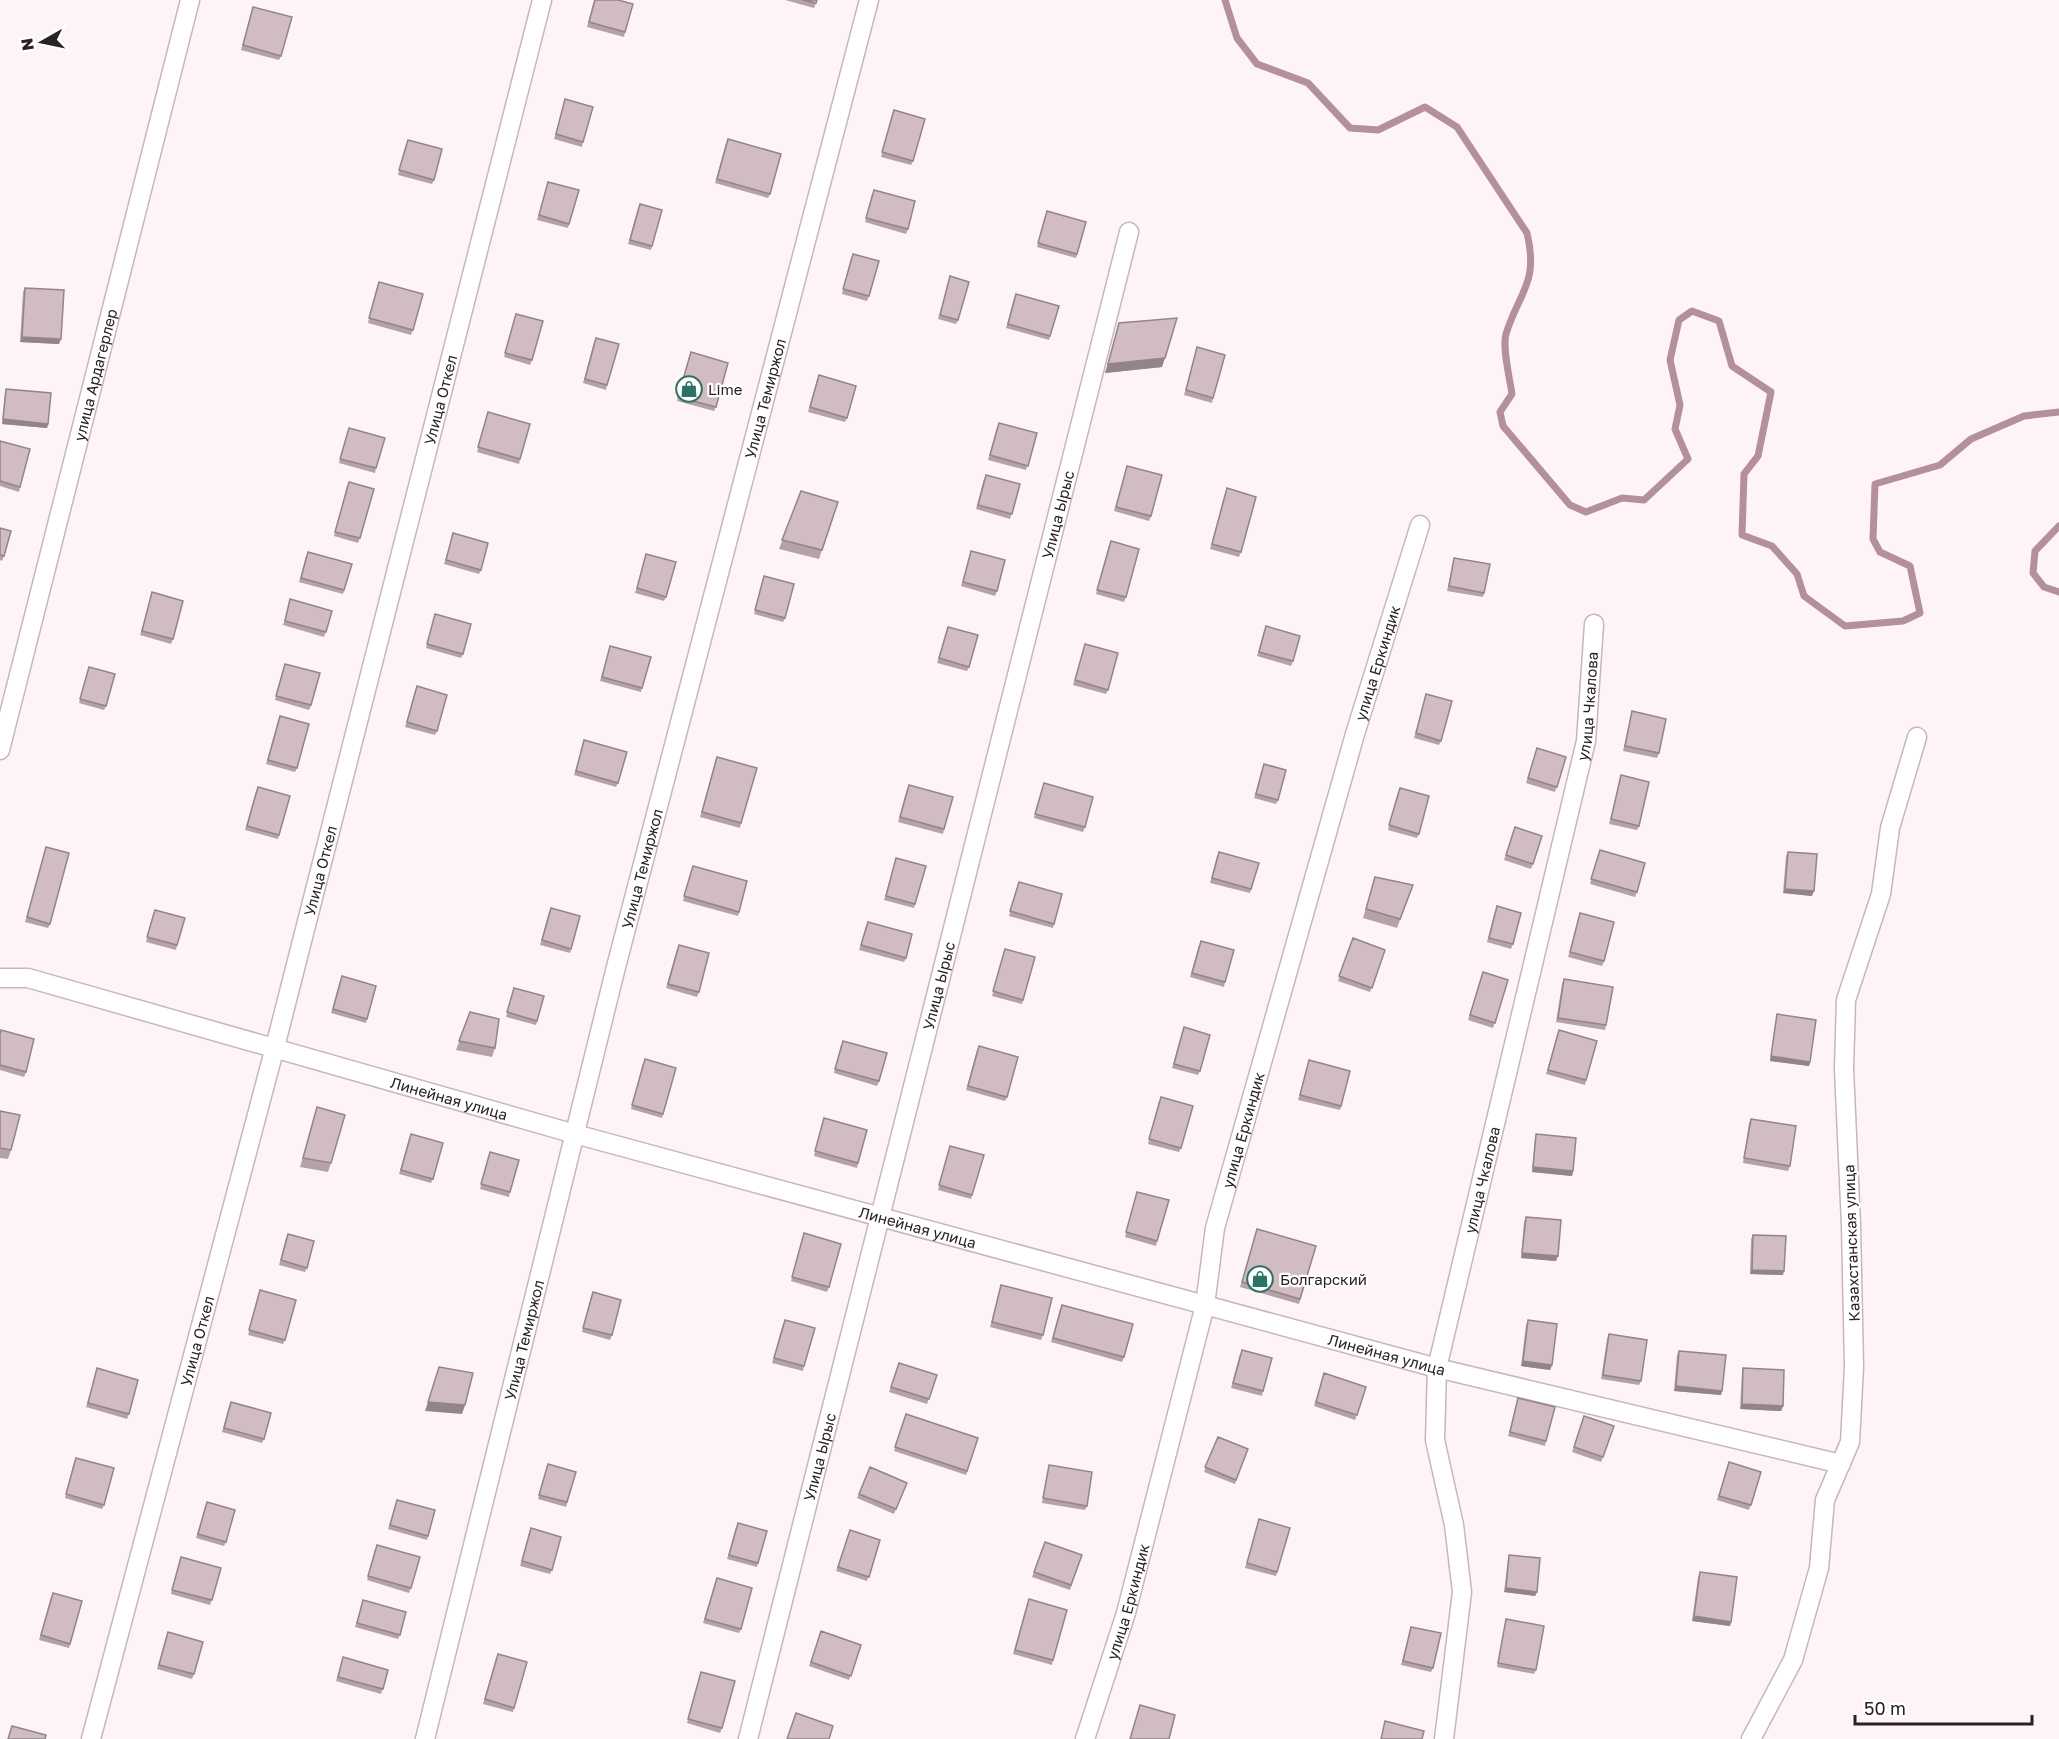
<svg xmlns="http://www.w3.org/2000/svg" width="2059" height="1739" font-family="'Golos Text',sans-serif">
  <rect width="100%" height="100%" fill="#fef4f7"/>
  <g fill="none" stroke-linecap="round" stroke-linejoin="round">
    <path stroke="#b4909a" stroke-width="7" d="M1225 0 1237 38 1257 64 1308 83 1350 128 1378 130 1425 107 1457 127 1527 233C1539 283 1519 292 1506 334 1502 347 1510 380 1512 394L1500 412 1503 426 1570 505 1586 512 1622 498 1644 500 1688 459 1675 429 1680 405 1670 360 1679 320 1692 311 1719 321 1732 366 1771 392 1758 456 1744 474 1742 535 1772 546 1797 574 1804 596 1845 626 1903 621 1920 613 1910 566 1880 552 1873 539 1875 484 1940 465 1971 439 2024 416 2059 412
      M2059 526 2035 551 2033 573 2044 587 2059 592"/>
    <g stroke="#cab5ba" stroke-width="21">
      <g id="minor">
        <path id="s1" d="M0 750 190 0"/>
        <path id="s2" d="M0 978H28L575 1134 1437 1368 1841 1464"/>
        <path id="s3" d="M91 1739 275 1047 542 0"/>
        <path id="s4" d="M425 1739 616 967 869 0"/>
        <path id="s5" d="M748 1739 1129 232"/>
        <path id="s6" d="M1085 1739 1126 1613 1205 1305 1215 1228 1355 734 1420 525"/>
        <path id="s7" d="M1444 1739 1462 1592 1454 1525 1435 1440 1437 1368 1586 741 1594 624"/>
        <path d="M1751 1739 1793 1660 1819 1568 1825 1500 1850 1442 1854 1367 1851 1225 1844 1069 1846 1000 1881 894 1890 828 1917 737"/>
      </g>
    </g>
    <use href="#minor" stroke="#fff" stroke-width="18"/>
  </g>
  <path fill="#b4a2a6" d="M594 0 625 32 624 37 587 27Z
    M785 0H817L814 8Z
    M252 11 281 56 279 60 241 50Z
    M564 103 583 142 582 147 554 139Z
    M892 115 913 161 911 165 881 157Z
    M726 143 770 194 768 198 715 183Z
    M406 144 434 180 432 184 398 175Z
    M547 186 569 224 568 228 537 220Z
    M872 194 908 229 906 234 865 222Z
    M638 208 652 246 651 250 628 244Z
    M1045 216 1086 222 1076 258 1037 247Z
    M851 258 869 296 867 301 842 294Z
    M949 281 958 320 956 324 938 319Z
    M377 287 413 330 411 335 368 323Z
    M25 288 59 344 20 342 23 292Z
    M1014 298 1059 306 1049 340 1006 328Z
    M515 318 532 360 530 365 504 357Z
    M1119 323 1162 367 1105 373Z
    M594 342 607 385 606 390 583 383Z
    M1196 352 1213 398 1212 403 1184 395Z
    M689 357 716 407 714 411 677 401Z
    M817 380 847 418 845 422 808 412Z
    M6 389 48 424 47 428 2 424 5 393Z
    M487 417 520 459 519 464 477 452Z
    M997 427 1037 433 1026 470 988 460Z
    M348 432 376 468 375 473 339 463Z
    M0 441 20 487 19 492 0 486Z
    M1126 470 1151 516 1149 521 1114 511Z
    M984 479 1020 484 1010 519 976 509Z
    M347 486 360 538 358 543 334 536Z
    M801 491 838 502 819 559 779 549Z
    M1225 493 1241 552 1239 557 1210 549Z
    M0 528 4 556 2 561 0 560Z
    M452 538 481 570 479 574 444 564Z
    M1109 545 1126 597 1124 602 1096 594Z
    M970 555 997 591 995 596 961 586Z
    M306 556 352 564 343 594 299 582Z
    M645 558 666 597 664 601 635 593Z
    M1454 558 1484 593 1483 597 1447 591Z
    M763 580 785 618 783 622 754 614Z
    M151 597 173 639 171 644 140 635Z
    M289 604 332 611 324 637 283 625Z
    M434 619 463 654 461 658 426 648Z
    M948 627 969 667 967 671 937 663Z
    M1264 631 1293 661 1291 666 1257 656Z
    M1084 648 1108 690 1106 694 1073 685Z
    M609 650 642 688 641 692 600 681Z
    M285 664 311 705 309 710 275 700Z
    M88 671 106 706 104 710 79 703Z
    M415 691 437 731 435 735 405 727Z
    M1425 699 1441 741 1439 745 1414 738Z
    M1632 711 1659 753 1657 758 1623 751Z
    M278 721 297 768 295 772 266 764Z
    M583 744 618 783 616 787 574 775Z
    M1537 748 1566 757 1555 792 1526 783Z
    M715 762 741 823 740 828 700 817Z
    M1262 769 1278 800 1276 804 1254 798Z
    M1621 775 1639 826 1637 830 1609 824Z
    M1044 783 1085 827 1083 832 1034 818Z
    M907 789 944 829 943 834 898 822Z
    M256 791 279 835 278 839 245 830Z
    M1398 792 1419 834 1417 838 1388 830Z
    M1515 827 1542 836 1531 869 1504 860Z
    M1600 850 1637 892 1635 897 1590 884Z
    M45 851 50 924 48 928 25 922Z
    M1788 852 1812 896 1783 893 1786 856Z
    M1217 856 1259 863 1250 893 1210 883Z
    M895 862 915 904 914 908 884 900Z
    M691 871 739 912 738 916 683 901Z
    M1375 877 1413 885 1397 928 1363 918Z
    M1019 882 1054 924 1053 928 1009 916Z
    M1495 911 1513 944 1511 949 1487 942Z
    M549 912 571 949 570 953 540 945Z
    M153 914 177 945 176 950 146 942Z
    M1579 918 1604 961 1602 966 1568 957Z
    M866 926 906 958 904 962 859 950Z
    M1353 938 1385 950 1370 992 1338 981Z
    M1199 945 1225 982 1224 987 1190 977Z
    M677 949 699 992 697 997 666 988Z
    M1004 953 1023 1000 1022 1004 992 996Z
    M1483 972 1508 980 1493 1028 1468 1020Z
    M1564 979 1606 1025 1605 1030 1556 1022 1562 984Z
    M340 981 367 1019 366 1023 331 1013Z
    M514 988 544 996 536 1025 506 1017Z
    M470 1012 495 1048 492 1057 456 1050Z
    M1777 1014 1810 1062 1809 1066 1770 1061 1776 1018Z
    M1182 1032 1200 1071 1198 1075 1172 1068Z
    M0 1033 26 1072 24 1077 0 1070Z
    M1557 1035 1586 1080 1585 1085 1546 1074Z
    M841 1045 879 1081 877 1086 834 1073Z
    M977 1050 1007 1097 1005 1101 966 1090Z
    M1309 1060 1341 1106 1340 1110 1298 1100Z
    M643 1063 663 1114 662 1118 631 1109Z
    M1159 1101 1181 1148 1179 1152 1148 1144Z
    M317 1107 331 1163 328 1172 300 1167Z
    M0 1111 11 1150 8 1159 0 1158Z
    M1751 1119 1790 1166 1788 1171 1743 1163 1749 1123Z
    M823 1123 858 1163 857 1168 814 1156Z
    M1536 1134 1573 1171 1572 1176 1532 1172 1535 1139Z
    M409 1139 433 1179 431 1183 399 1174Z
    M949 1150 972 1195 971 1199 938 1190Z
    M489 1156 510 1192 509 1197 480 1189Z
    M1136 1196 1157 1241 1156 1246 1125 1237Z
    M1526 1217 1556 1261 1521 1258 1524 1222Z
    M1257 1229 1316 1246 1299 1304 1240 1287Z
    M1753 1235 1783 1275 1750 1274 1751 1239Z
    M286 1238 307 1268 305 1272 279 1265Z
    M803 1238 829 1287 827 1292 791 1281Z
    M1001 1285 1043 1335 1041 1340 990 1327Z
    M259 1295 285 1340 283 1344 248 1335Z
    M591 1297 612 1335 610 1340 582 1332Z
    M1060 1309 1124 1357 1122 1362 1051 1342Z
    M1528 1320 1552 1365 1550 1370 1521 1366 1526 1325Z
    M783 1324 804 1366 803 1371 772 1363Z
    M1609 1334 1641 1381 1639 1385 1601 1379 1607 1339Z
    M1679 1351 1722 1391 1721 1395 1674 1391 1677 1355Z
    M1240 1354 1263 1391 1262 1396 1231 1388Z
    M899 1363 937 1375 927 1404 889 1392Z
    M1743 1368 1783 1406 1781 1411 1740 1409 1742 1372Z
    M96 1373 129 1414 127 1419 86 1407Z
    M1324 1373 1366 1387 1355 1420 1314 1406Z
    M1518 1398 1546 1441 1545 1446 1508 1436Z
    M229 1406 264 1439 262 1443 222 1432Z
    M906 1414 978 1438 966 1475 894 1451Z
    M1584 1416 1614 1426 1601 1462 1572 1452Z
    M1218 1437 1248 1449 1235 1484 1204 1472Z
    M74 1462 104 1505 102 1509 65 1498Z
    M1729 1462 1761 1472 1749 1510 1717 1500Z
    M1049 1465 1087 1506 1085 1510 1042 1503Z
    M870 1467 907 1483 894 1514 857 1498Z
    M546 1469 576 1472 566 1507 538 1499Z
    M397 1500 428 1536 427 1540 388 1529Z
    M205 1507 226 1542 224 1546 196 1538Z
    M1258 1524 1277 1572 1276 1576 1245 1568Z
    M736 1527 758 1563 757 1567 727 1559Z
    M850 1530 880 1540 867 1581 836 1571Z
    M529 1533 552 1570 550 1574 520 1566Z
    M1045 1542 1082 1555 1070 1590 1032 1577Z
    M375 1549 411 1588 409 1593 367 1580Z
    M1509 1555 1537 1592 1535 1596 1504 1592 1508 1559Z
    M180 1562 221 1568 210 1605 171 1594Z
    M1700 1572 1731 1622 1730 1626 1692 1621 1698 1577Z
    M715 1583 741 1629 739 1633 703 1623Z
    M51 1597 70 1644 69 1648 39 1640Z
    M362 1604 400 1635 398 1639 355 1627Z
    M1027 1604 1053 1660 1052 1665 1013 1654Z
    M1506 1619 1536 1670 1534 1674 1497 1667Z
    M1411 1627 1433 1668 1431 1672 1401 1665Z
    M821 1631 861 1645 849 1680 809 1666Z
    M166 1637 194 1674 192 1679 157 1669Z
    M343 1657 388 1670 381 1694 336 1681Z
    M496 1658 514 1708 513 1712 483 1704Z
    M700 1676 722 1728 720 1733 687 1723Z"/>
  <path fill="#928487" d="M22 337 61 339 59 344 20 342Z
    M1165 358 1162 367 1105 373 1108 364Z
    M3 419 48 424 47 428 2 424Z
    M1785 889 1814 891 1812 896 1783 893Z
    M1771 1056 1810 1062 1809 1066 1770 1061Z
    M1533 1167 1573 1171 1572 1176 1532 1172Z
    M1522 1253 1558 1256 1556 1261 1521 1258Z
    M1752 1270 1784 1271 1783 1275 1750 1274Z
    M1523 1361 1552 1365 1550 1370 1521 1366Z
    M1676 1386 1722 1391 1721 1395 1674 1391Z
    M428 1402 465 1405 462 1414 425 1411Z
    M1742 1404 1783 1406 1781 1411 1740 1409Z
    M1506 1588 1537 1592 1535 1596 1504 1592Z
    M1694 1616 1731 1622 1730 1626 1692 1621Z"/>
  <path fill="#d1bcc1" stroke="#928487" stroke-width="1.5" d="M595 0H618L633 4 625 32 589 22Z
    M803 0H817L816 3Z
    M253 7 292 17 281 56 243 45Z
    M565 99 593 107 583 142 556 134Z
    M894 110 925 119 913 161 882 152Z
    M728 139 781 154 770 194 717 179Z
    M408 140 442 149 434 180 399 170Z
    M548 182 579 190 569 224 539 215Z
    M874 190 915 201 908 229 866 218Z
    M640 204 662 210 652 246 630 240Z
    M1047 211 1086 222 1077 254 1038 243Z
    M853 254 879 261 869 296 843 289Z
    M950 276 969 282 958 320 940 315Z
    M379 282 423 294 413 330 369 318Z
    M25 288 64 290 61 339 22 337Z
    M1016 294 1059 306 1050 336 1008 324Z
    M516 314 543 321 532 360 505 353Z
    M1177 318 1165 358 1108 364 1119 323Z
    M596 338 619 344 607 385 585 379Z
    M1197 347 1225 355 1213 398 1186 390Z
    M691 352 728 363 716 407 678 397Z
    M819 375 856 386 847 418 810 407Z
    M6 389 51 393 48 424 3 419Z
    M488 412 530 424 520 459 478 447Z
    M999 423 1037 433 1028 466 990 455Z
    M349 428 385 438 376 468 340 459Z
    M0 441 30 449 20 487 0 481Z
    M1127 466 1162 475 1151 516 1116 507Z
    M986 475 1020 484 1012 514 978 505Z
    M349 482 374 489 360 538 335 532Z
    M1227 488 1256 497 1241 552 1212 544Z
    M801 491 838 502 822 550 782 540Z
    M0 528 11 531 4 556 0 555Z
    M453 533 488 543 481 570 446 560Z
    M1111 541 1139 549 1126 597 1097 590Z
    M971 551 1005 560 997 591 963 582Z
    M308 552 352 564 344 590 301 578Z
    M646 554 676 562 666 597 637 588Z
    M1454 558 1490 564 1484 593 1449 586Z
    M764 576 794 584 785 618 755 610Z
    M152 592 183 601 173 639 142 631Z
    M290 599 332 611 326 632 285 621Z
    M435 614 471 624 463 654 427 644Z
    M1266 626 1300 636 1293 661 1259 652Z
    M948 627 978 635 969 667 939 658Z
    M1085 644 1118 653 1108 690 1075 680Z
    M610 646 651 657 642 688 602 677Z
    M285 664 320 673 311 705 276 696Z
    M89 667 115 674 106 706 80 699Z
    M417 686 447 695 437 731 407 722Z
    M1426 694 1452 701 1441 741 1416 733Z
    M1632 711 1666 719 1659 753 1625 746Z
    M280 716 309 724 297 768 268 760Z
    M584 740 627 752 618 783 576 771Z
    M1537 748 1566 757 1557 787 1528 778Z
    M717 757 757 768 741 823 702 812Z
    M1264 764 1286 770 1278 800 1256 794Z
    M1621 775 1649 782 1639 826 1611 819Z
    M1044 783 1093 797 1085 827 1035 814Z
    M909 785 953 797 944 829 900 817Z
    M258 787 290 796 279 835 247 826Z
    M1400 788 1429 796 1419 834 1389 825Z
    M1515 827 1542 836 1533 864 1506 855Z
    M46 847 69 853 50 924 27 917Z
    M1600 850 1645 863 1637 892 1591 879Z
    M1219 852 1259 863 1251 889 1212 878Z
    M1788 852 1817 854 1814 891 1785 889Z
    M896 858 926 866 915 904 886 896Z
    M693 866 747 881 739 912 684 896Z
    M1375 877 1413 885 1400 919 1366 909Z
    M1019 882 1062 894 1054 924 1010 911Z
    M1497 906 1521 913 1513 944 1489 938Z
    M551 908 580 916 571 949 542 940Z
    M155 910 185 918 177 945 147 937Z
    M1580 913 1614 922 1604 961 1570 952Z
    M868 922 912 934 906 958 861 945Z
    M1353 938 1385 950 1372 988 1339 976Z
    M1201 941 1234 950 1225 982 1192 973Z
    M679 945 709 953 699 992 668 984Z
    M1005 949 1035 957 1023 1000 993 991Z
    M1483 972 1508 980 1495 1023 1470 1015Z
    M342 976 376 986 367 1019 333 1009Z
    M1564 979 1613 987 1606 1025 1558 1018Z
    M514 988 544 996 537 1021 507 1012Z
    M470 1012 499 1019 495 1048 459 1041Z
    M1777 1014 1816 1020 1810 1062 1771 1056Z
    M1184 1027 1210 1035 1200 1071 1174 1064Z
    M1 1030 34 1039 26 1072 0 1065V1034Z
    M1559 1030 1597 1041 1586 1080 1548 1070Z
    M843 1041 887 1053 879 1081 835 1069Z
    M979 1046 1018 1057 1007 1097 968 1086Z
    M645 1059 676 1068 663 1114 632 1105Z
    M1309 1060 1350 1071 1341 1106 1300 1095Z
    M1161 1097 1193 1106 1181 1148 1149 1139Z
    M317 1107 345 1115 331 1163 303 1158Z
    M0 1111 20 1115 11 1150 0 1148Z
    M824 1118 867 1130 858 1163 815 1151Z
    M1751 1119 1796 1126 1790 1166 1744 1158Z
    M411 1134 443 1143 433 1179 401 1170Z
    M1536 1134 1576 1138 1573 1171 1533 1167Z
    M950 1146 984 1155 972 1195 939 1185Z
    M490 1152 519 1160 510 1192 481 1184Z
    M1137 1192 1169 1200 1157 1241 1126 1232Z
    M1526 1217 1561 1220 1558 1256 1522 1253Z
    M1257 1229 1316 1246 1300 1299 1242 1282Z
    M804 1233 841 1244 829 1287 792 1277Z
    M288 1234 314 1241 307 1268 281 1260Z
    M1753 1235 1786 1236 1784 1271 1752 1270Z
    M1001 1285 1052 1298 1043 1335 992 1322Z
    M260 1290 296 1300 285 1340 249 1330Z
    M593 1292 621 1300 612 1335 583 1328Z
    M1062 1305 1133 1324 1124 1357 1053 1338Z
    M785 1320 815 1328 804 1366 774 1358Z
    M1528 1320 1557 1324 1552 1365 1523 1361Z
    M1609 1334 1647 1340 1641 1381 1603 1375Z
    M1242 1350 1272 1358 1263 1391 1233 1383Z
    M1679 1351 1726 1355 1722 1391 1676 1386Z
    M899 1363 937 1375 929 1399 891 1387Z
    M439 1367 473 1373 465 1405 428 1402Z
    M97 1368 138 1380 129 1414 88 1403Z
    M1743 1368 1784 1370 1783 1406 1742 1404Z
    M1324 1373 1366 1387 1357 1415 1316 1402Z
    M1518 1398 1555 1407 1546 1441 1510 1432Z
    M231 1402 271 1413 264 1439 224 1428Z
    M906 1414 978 1438 967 1471 895 1447Z
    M1584 1416 1614 1426 1603 1457 1574 1447Z
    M1218 1437 1248 1449 1236 1480 1205 1467Z
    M76 1458 114 1468 104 1505 66 1494Z
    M1729 1462 1761 1472 1751 1505 1719 1496Z
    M548 1464 576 1472 567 1502 539 1495Z
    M1049 1465 1092 1472 1087 1506 1043 1498Z
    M870 1467 907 1483 896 1509 859 1494Z
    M397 1500 435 1510 428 1536 390 1525Z
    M207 1502 235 1510 226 1542 198 1534Z
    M1259 1519 1290 1528 1277 1572 1247 1563Z
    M738 1523 767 1531 758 1563 729 1555Z
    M531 1528 561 1537 552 1570 522 1561Z
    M850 1530 880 1540 869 1577 838 1567Z
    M1045 1542 1082 1555 1071 1585 1034 1572Z
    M377 1545 420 1557 411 1588 368 1576Z
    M1509 1555 1540 1558 1537 1592 1506 1588Z
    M181 1557 221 1568 212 1600 172 1590Z
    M1700 1572 1737 1577 1731 1622 1694 1616Z
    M717 1578 752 1588 741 1629 705 1619Z
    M53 1593 82 1601 70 1644 41 1635Z
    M1029 1599 1067 1610 1053 1660 1015 1650Z
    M363 1600 406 1612 400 1635 357 1623Z
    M1506 1619 1544 1626 1536 1670 1498 1663Z
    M1411 1627 1441 1633 1433 1668 1403 1661Z
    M821 1631 861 1645 851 1676 811 1662Z
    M168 1632 203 1642 194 1674 159 1665Z
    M498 1654 527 1662 514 1708 485 1699Z
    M343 1657 388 1670 383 1689 338 1677Z
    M701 1672 735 1681 722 1728 688 1719Z
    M1140 1705 1175 1715 1169 1739H1130Z
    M796 1713 833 1726 829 1739H787Z
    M1385 1721 1424 1731 1422 1739H1381Z
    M12 1726 46 1735 45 1739H8Z"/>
  <defs>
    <g id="shop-ring" transform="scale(1.35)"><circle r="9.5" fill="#fff" stroke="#2c7165" stroke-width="1.5"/><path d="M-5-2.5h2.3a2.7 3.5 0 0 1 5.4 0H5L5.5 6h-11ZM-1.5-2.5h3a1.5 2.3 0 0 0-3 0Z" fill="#2c7165"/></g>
  </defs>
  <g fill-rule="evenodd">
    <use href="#shop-ring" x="689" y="389"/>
    <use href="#shop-ring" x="1260" y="1279"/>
  </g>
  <g text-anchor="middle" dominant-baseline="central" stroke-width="4.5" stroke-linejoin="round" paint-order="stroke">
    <g font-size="15" fill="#292123" stroke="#fff">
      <text stroke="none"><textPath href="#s1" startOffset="387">улица Ардагерлер</textPath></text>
      <text stroke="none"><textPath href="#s4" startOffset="1383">Улица Темиржол</textPath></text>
      <text stroke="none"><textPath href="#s3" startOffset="1384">Улица Откел</textPath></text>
      <text stroke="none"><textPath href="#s5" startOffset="1263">Улица Ырыс</textPath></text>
      <text stroke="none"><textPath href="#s6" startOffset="1116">улица Еркиндик</textPath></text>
      <text stroke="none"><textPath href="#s7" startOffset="1054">улица Чкалова</textPath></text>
      <text stroke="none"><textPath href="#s4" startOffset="897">Улица Темиржол</textPath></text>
      <text stroke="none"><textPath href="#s3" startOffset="898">Улица Откел</textPath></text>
      <text stroke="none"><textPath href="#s5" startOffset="777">Улица Ырыс</textPath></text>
      <text stroke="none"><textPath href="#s2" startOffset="466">Линейная улица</textPath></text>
      <text stroke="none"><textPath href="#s6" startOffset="630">улица Еркиндик</textPath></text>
      <text stroke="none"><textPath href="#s7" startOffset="568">улица Чкалова</textPath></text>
      <text stroke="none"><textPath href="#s2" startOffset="952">Линейная улица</textPath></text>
      <text transform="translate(1851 1243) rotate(-92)">Казахстанская улица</text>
      <text stroke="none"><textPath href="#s3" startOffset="412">Улица Откел</textPath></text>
      <text stroke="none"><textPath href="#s4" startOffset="411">Улица Темиржол</textPath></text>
      <text stroke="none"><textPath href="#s2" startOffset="1438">Линейная улица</textPath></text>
      <text stroke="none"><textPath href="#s5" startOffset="291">Улица Ырыс</textPath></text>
      <text stroke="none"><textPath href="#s6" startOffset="144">улица Еркиндик</textPath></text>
    </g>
    <g font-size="15" fill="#292123" stroke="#fff" text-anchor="start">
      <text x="708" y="389">Lime</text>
      <text x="1280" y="1279">Болгарский</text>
    </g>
  </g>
  <g transform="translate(42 42) rotate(261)" stroke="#ffffff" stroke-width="4.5" paint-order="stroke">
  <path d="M0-4.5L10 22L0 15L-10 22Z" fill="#292123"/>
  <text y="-9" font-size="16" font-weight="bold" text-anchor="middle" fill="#292123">N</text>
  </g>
  <path d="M1855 1715v9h177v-9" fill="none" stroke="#292123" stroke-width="3"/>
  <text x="1864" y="1715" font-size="18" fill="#292123" stroke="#ffffff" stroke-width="4.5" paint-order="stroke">50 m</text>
</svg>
